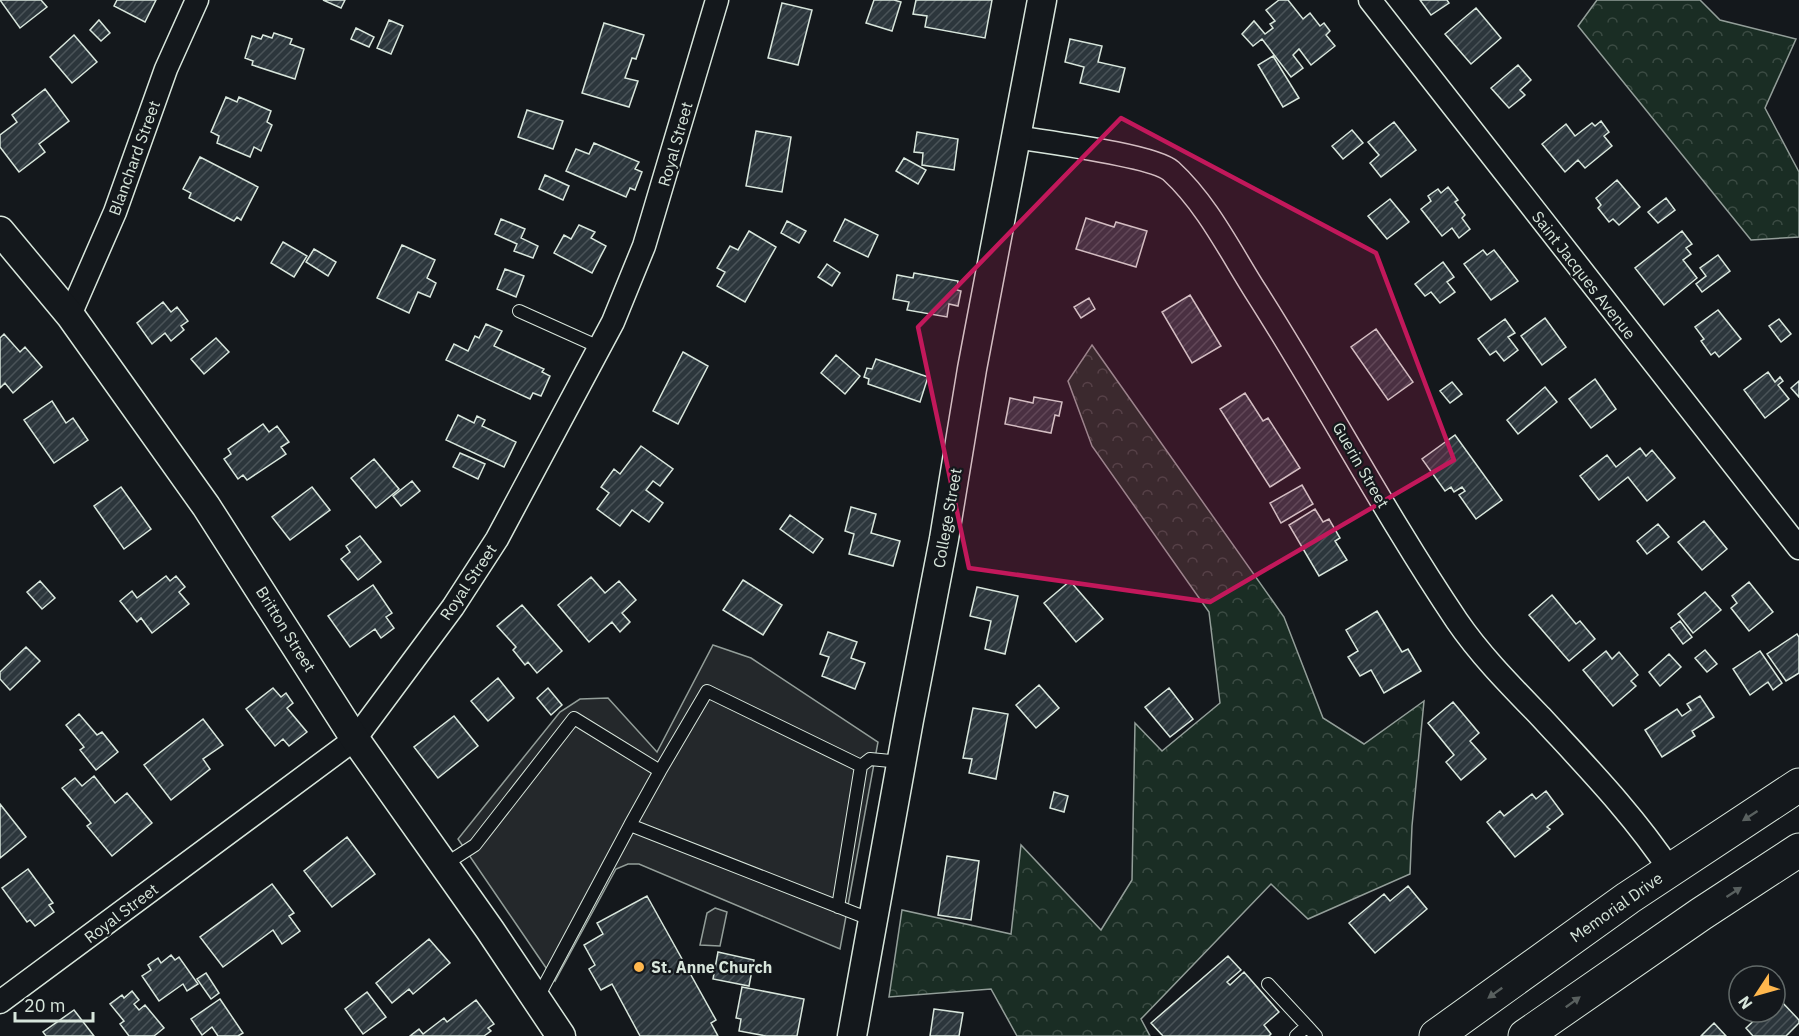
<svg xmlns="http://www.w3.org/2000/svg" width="1799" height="1036" font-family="'IBM Plex Sans',sans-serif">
  <defs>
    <pattern id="forest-crowns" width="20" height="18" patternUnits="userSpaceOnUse" patternTransform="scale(1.5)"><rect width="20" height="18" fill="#1a2d24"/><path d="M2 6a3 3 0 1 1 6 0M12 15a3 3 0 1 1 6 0" fill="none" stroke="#3b4b43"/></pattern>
    <pattern id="building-hatch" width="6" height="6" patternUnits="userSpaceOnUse" patternTransform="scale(1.5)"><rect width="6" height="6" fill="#2c363c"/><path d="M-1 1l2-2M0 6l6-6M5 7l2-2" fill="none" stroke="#4a5358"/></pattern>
  </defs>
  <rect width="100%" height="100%" fill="#14181c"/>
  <path fill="url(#forest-crowns)" stroke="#939e99" stroke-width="1.5" d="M1597 0H1700L1720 20 1796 39 1765 108 1799 172V237L1751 240 1578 26Z
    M1092 345 1284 617 1323 718 1364 744 1424 701 1412 826 1410 874 1308 919 1271 884 1141 1019 1150 1036H1017L991 989 889 997 902 910 1011 934 1021 845 1101 930 1132 880 1135 723 1162 751 1220 703 1209 612 1092 446 1068 381Z"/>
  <path fill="#24282b" stroke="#939e99" stroke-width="1.5" d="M713 645 751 658 878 742 840 949 639 864H628L616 869 555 981 458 839 560 712 580 699 608 698 657 752Z
    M715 908 727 912 720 946 700 945 707 913Z"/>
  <path fill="url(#building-hatch)" stroke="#d8e6dc" stroke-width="1.5" d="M0 0H41L47 7 20 28Z
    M117 0H156L145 22 114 6Z
    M323 0H345L341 8Z
    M874 0H894L901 2 892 31 866 23Z
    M916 0H992L985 38 925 27 927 16 913 14Z
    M1279 0H1288L1303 19 1310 13 1320 26 1324 23 1330 31 1326 35 1335 46 1311 65 1299 49 1293 55 1303 68 1291 77 1262 39 1253 46 1242 34 1254 21 1265 34 1273 28 1270 24 1275 21 1266 10Z
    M1420 0H1447L1449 3 1431 15Z
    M782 3 812 10 798 65 768 58Z
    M1476 8 1501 38 1471 64 1445 34Z
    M99 20 110 33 101 41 90 30Z
    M389 20 403 26 391 54 377 48Z
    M604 23 644 35 636 59 632 58 625 78 638 81 629 107 582 93Z
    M356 28 374 37 369 47 351 39Z
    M274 33 292 39 290 44 304 49 295 79 252 65 253 61 245 58 252 36 261 39 263 35 272 38Z
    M74 35 97 62 72 83 50 57Z
    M1070 39 1102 46 1098 62 1125 68 1119 92 1080 83 1084 67 1065 62Z
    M1273 56 1299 98 1283 107 1258 65Z
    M1518 65 1531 80 1520 90 1525 95 1509 108 1491 88Z
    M45 89 69 121 39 144 45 152 19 172 0 147V135L17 122 12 115Z
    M226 97 237 102 239 97 271 111 267 122 272 125 261 151 254 147 250 157 217 143 219 136 211 132Z
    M527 110 563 121 553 149 518 137Z
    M1601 121 1609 132 1604 136 1612 146 1585 168 1578 160 1565 172 1542 144 1566 124 1575 136 1592 123 1595 126Z
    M1394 122 1416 150 1381 177 1370 163 1379 155 1368 142Z
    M1352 130 1363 143 1343 159 1332 146Z
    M756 131 791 137 782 192 746 186Z
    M917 132 958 139 954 170 922 165 923 153 914 152Z
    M594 143 639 162 635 169 642 172 635 190 630 188 626 197 566 171 576 149 589 154Z
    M200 157 258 187 241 220 237 217 234 221 189 198 191 193 183 189Z
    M904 158 926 170 918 184 896 171Z
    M545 175 569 186 563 200 539 189Z
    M1617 180 1640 207 1619 225 1613 219 1609 222 1598 208 1601 205 1596 198Z
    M1448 187 1458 200 1455 202 1465 215 1462 218 1470 229 1459 238 1452 228 1442 236 1421 209 1431 201 1428 196 1438 189 1441 193Z
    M1666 198 1675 210 1658 223 1648 212Z
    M1390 199 1409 222 1387 239 1368 216Z
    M1086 218 1114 227 1116 222 1147 231 1136 267 1076 249Z
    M501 219 525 229 521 238 538 246 533 258 514 251 517 244 495 234Z
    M845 219 878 235 868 257 834 241Z
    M787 221 806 231 799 243 781 233Z
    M579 225 595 232 591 238 606 246 592 273 554 253 564 235 571 239Z
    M749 231 776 247 745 302 717 286 725 272 717 268 730 246 738 250Z
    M1682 231 1692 244 1686 248 1691 254 1683 260 1697 278 1664 305 1635 268Z
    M283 242 307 256 294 277 271 263Z
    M402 245 435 260 427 278 436 283 430 297 418 292 409 313 377 298Z
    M314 249 336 262 328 276 306 262Z
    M1483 250 1487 255 1494 250 1518 281 1491 300 1464 264Z
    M1718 255 1730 271 1702 292 1696 284 1706 276 1700 268Z
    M1443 262 1454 277 1447 282 1455 292 1440 303 1431 292 1425 296 1415 284Z
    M827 264 840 273 832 286 818 277Z
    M505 269 524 276 516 297 497 289Z
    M914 273 958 281 957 290 961 291 958 306 949 304 947 317 907 310 909 302 893 299 897 275 913 278Z
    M1190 295 1221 346 1192 363 1162 312Z
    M1089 298 1095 309 1081 318 1074 307Z
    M163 302 171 312 177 307 188 321 181 326 184 330 171 341 165 333 152 344 137 323Z
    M1718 310 1741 339 1719 357 1715 352 1711 355 1701 341 1704 339 1695 327Z
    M1545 318 1566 347 1542 365 1521 336Z
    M1505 319 1515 333 1508 337 1518 350 1504 361 1496 351 1490 355 1478 339Z
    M1779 319 1791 334 1781 342 1769 326Z
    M486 324 502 331 494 346 544 369 542 372 550 376 541 396 533 393 530 399 446 360 454 344 468 351 475 336 479 338Z
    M1376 329 1413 382 1388 400 1351 347Z
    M4 334 20 352 25 347 42 367 13 393 5 383 0 388V338Z
    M216 338 229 352 204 374 191 359Z
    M683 352 708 366 678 424 653 411Z
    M836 355 860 376 845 394 821 373Z
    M876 359 928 377 920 402 868 384 869 379 864 377 867 368 872 369Z
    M1768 372 1775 382 1780 377 1783 381 1778 385 1789 399 1765 418 1744 390Z
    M1595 379 1616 409 1591 428 1569 399Z
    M1799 381V397L1791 388Z
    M1452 382 1462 394 1450 403 1440 391Z
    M1545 387 1557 402 1518 434 1507 420Z
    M1245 393 1263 421 1268 418 1300 468 1270 487 1220 409Z
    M1034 397 1062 402 1059 416 1055 415 1051 433 1005 424 1010 398 1033 403Z
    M52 401 66 423 73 418 88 440 54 463 24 420Z
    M458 415 474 423 477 416 485 420 482 426 516 442 504 467 446 440Z
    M263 424 269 432 277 426 289 442 281 447 286 454 247 480 243 475 238 479 224 459 231 454 228 449Z
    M1455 435 1502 500 1476 519 1459 495 1465 491 1462 487 1454 492 1451 487 1445 491 1422 459Z
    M641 446 673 469 660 486 653 481 646 490 663 503 649 522 632 510 620 526 597 509 609 493 601 487 614 469 620 474Z
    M1640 448 1646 456 1652 450 1675 478 1647 501 1628 477 1599 500 1580 476 1607 455 1616 467Z
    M460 453 485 464 478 479 453 467Z
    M374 459 399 489 376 508 351 478Z
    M412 481 420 491 401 506 393 496Z
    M1302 485 1313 504 1281 523 1270 503Z
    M121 487 151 529 124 549 94 506Z
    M312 487 330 510 290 540 272 517Z
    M851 507 876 514 871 533 900 541 893 566 849 554 854 534 845 531Z
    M1315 509 1323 522 1329 519 1340 538 1335 541 1347 560 1319 576 1289 525Z
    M790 515 823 539 813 553 780 529Z
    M1704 521 1727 549 1702 570 1678 542Z
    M1658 524 1669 537 1647 554 1637 541Z
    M360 536 381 562 358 580 341 559 350 552 346 546Z
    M166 576 170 581 176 576 185 587 179 592 189 604 152 633 141 618 137 622 120 601 132 591 137 598Z
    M591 577 605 593 619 581 636 600 622 613 630 622 620 632 612 622 589 642 558 605Z
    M743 580 782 605 763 635 723 610Z
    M40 581 55 598 42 609 27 592Z
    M1070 581 1103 619 1076 642 1044 603Z
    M1749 582 1773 612 1749 631 1731 608 1737 603 1732 596Z
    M373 585 392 613 386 617 394 628 381 638 375 629 350 647 328 616Z
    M977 587 1018 596 1005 654 985 649 991 621 970 616Z
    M1705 592 1721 610 1693 633 1678 614Z
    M1552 595 1576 624 1580 621 1595 639 1569 661 1529 615Z
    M522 605 562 651 537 673 528 662 525 665 513 650 516 647 497 626Z
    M1377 611 1402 652 1408 649 1421 671 1384 693 1371 670 1360 676 1348 657 1358 651 1346 630Z
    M1680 621 1692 637 1683 644 1671 628Z
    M828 632 857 642 851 658 865 663 855 689 822 676 829 657 820 654Z
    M1797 634 1799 637V673L1786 681 1767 654Z
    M26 647 40 661 10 690 0 679V672Z
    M1705 650 1717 664 1707 672 1695 658Z
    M1606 651 1612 659 1619 652 1638 675 1631 681 1636 686 1613 706 1583 670Z
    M1760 651 1782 683 1773 690 1768 682 1750 695 1733 669Z
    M1669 654 1681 667 1660 686 1649 672Z
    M498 678 514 698 488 721 471 701Z
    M1039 685 1059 708 1036 728 1016 705Z
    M273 688 281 697 286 693 293 703 287 708 307 732 289 746 283 739 275 746 246 709Z
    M548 688 562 705 551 715 537 698Z
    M1169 688 1193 719 1170 737 1145 707Z
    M1700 696 1714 717 1692 731 1695 736 1662 757 1645 730 1677 709 1682 716 1691 710 1687 704Z
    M1453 702 1479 733 1470 741 1486 759 1461 780 1446 762 1454 755 1428 723Z
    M973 708 1008 714 996 779 969 773 972 759 963 758Z
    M79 714 97 735 102 732 118 752 96 770 80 750 84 747 66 725Z
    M454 716 478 746 438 778 414 747Z
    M203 719 223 745 203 759 210 769 171 800 144 765Z
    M94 776 115 803 127 793 152 823 112 856 87 826 91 823 62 788 75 778 82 786Z
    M1546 791 1563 814 1547 827 1550 829 1515 857 1487 822 1500 811 1504 816 1532 794 1536 799Z
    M1054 792 1068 796 1064 812 1050 808Z
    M0 804 26 837 0 858Z
    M347 837 375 874 332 907 304 871Z
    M947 856 979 861 971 920 938 915Z
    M28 869 53 903 49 905 54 912 35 926 30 920 27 922 2 888Z
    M272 884 294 913 289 916 300 931 282 944 273 930 223 967 200 937Z
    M1408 886 1427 909 1375 953 1349 923 1384 894 1390 901Z
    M647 896 716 1020 711 1023 718 1036H640L612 984 601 990 589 969 595 965 584 945 603 934 597 923Z
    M429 939 450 963 413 994 409 989 392 1003 376 983Z
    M718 952 754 960 749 986 713 979Z
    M171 955 175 960 179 957 198 984 187 991 183 984 159 1001 142 976 151 970 148 965 158 958 161 963Z
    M1228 956 1241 970 1227 982 1230 985 1244 972 1279 1012 1264 1025 1271 1034 1269 1036H1163L1151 1023Z
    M206 973 219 993 211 999 197 979Z
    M742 987 804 999 797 1036H766L739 1031 741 1019 736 1018Z
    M132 991 139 1000 134 1004 139 1010 145 1005 164 1028 154 1036H129L120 1024 124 1021 110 1004 122 995 124 998Z
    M367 992 386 1017 363 1034 345 1009Z
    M220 999 243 1033 238 1036H218L212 1027 202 1035 191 1019Z
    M476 1000 494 1024 488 1028 491 1031 484 1036H410L419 1029 423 1034 444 1018 447 1022Z
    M1781 1001 1799 1020V1023L1786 1036H1753L1746 1028 1763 1012H1775V1007Z
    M934 1009 963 1013 959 1036H930Z
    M74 1010 94 1036H46L43 1032Z
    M1714 1023 1726 1036H1701Z"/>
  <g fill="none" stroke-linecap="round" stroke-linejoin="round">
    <g stroke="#d8e6dc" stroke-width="14">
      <path id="service" d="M519 311 599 347
        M630 825 660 771
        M444 865 475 845 574 718 660 771 707 691 861 766 870 759 901 762
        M838 907 861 766
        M1268 984 1307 1026
        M537 999 630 825 872 920
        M1296 1036 1307 1026 1316 1036"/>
    </g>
    <g stroke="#d8e6dc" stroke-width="25">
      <path id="minor" d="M1370 0 1799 548
        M1016 137C1045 142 1153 155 1171 171 1207 204 1230 251 1256 292 1325 400 1385 514 1457 621 1481 656 1511 686 1541 717 1586 766 1633 814 1670 870
        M70 315 115 212 166 69 197 0
        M0 1002 355 739 453 607 497 539 613 322 644 246 717 0"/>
    </g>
    <g stroke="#d8e6dc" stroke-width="31">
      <path id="tertiary" d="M0 231 70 315 206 506 355 739 490 930 561 1036
        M852 1036 909 720 944 539 972 369 1042 0"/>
    </g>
    <g stroke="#d8e6dc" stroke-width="35">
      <path id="primary" d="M1436 1036 1628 898 1799 785
        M1525 1036 1701 914 1799 850"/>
    </g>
    <use href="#service" stroke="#14181c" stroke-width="12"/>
    <use href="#minor" stroke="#14181c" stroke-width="22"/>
    <use href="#tertiary" stroke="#14181c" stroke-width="28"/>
    <use href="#primary" stroke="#14181c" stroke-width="33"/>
  </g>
  <defs><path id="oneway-solid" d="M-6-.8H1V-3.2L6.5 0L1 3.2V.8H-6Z" transform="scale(1.5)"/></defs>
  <g fill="#59605f">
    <use href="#oneway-solid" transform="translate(1750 816) rotate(147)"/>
    <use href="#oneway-solid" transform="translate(1734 892) rotate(-33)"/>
    <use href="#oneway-solid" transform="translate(1495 993) rotate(144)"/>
    <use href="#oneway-solid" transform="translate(1573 1002) rotate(-36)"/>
  </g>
  <path fill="#c2185b" fill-opacity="0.2" stroke="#c2185b" stroke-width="4.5" stroke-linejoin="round" d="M1121 118 1376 253 1454 460 1210 602 969 568 918 327Z"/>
  <circle fill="#ffb74d" stroke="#14181c" stroke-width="2" cx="639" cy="967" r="6"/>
  <g text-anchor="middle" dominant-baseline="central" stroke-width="4.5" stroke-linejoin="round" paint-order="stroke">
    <g font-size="16" fill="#d8e6dc" stroke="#14181c">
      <text transform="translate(675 144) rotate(-74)">Royal Street</text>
      <text transform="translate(134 158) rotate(-70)">Blanchard Street</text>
      <text transform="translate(1584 275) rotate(52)">Saint Jacques Avenue</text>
      <text transform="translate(1361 465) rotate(60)">Guerin Street</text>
      <text transform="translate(947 518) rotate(-80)">College Street</text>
      <text transform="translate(468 582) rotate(-56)">Royal Street</text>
      <text transform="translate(286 629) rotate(58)">Britton Street</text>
      <text transform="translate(1616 907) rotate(-35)">Memorial Drive</text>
      <text transform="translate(121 913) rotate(-37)">Royal Street</text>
    </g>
    <g font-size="16" font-weight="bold" fill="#d8e6dc" stroke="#14181c" text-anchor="start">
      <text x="651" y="967">St. Anne Church</text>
    </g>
  </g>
  <g transform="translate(1757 994) rotate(234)"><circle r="28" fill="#14181c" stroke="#626a69" stroke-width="1.5"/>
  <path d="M0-4.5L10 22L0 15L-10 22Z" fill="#ffb74d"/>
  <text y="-9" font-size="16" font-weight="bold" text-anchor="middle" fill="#d8e6dc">N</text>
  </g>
  <path d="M15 1012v9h78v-9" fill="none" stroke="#d8e6dc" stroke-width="3"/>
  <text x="24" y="1012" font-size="18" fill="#d8e6dc" stroke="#14181c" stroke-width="4.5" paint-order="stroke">20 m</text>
</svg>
